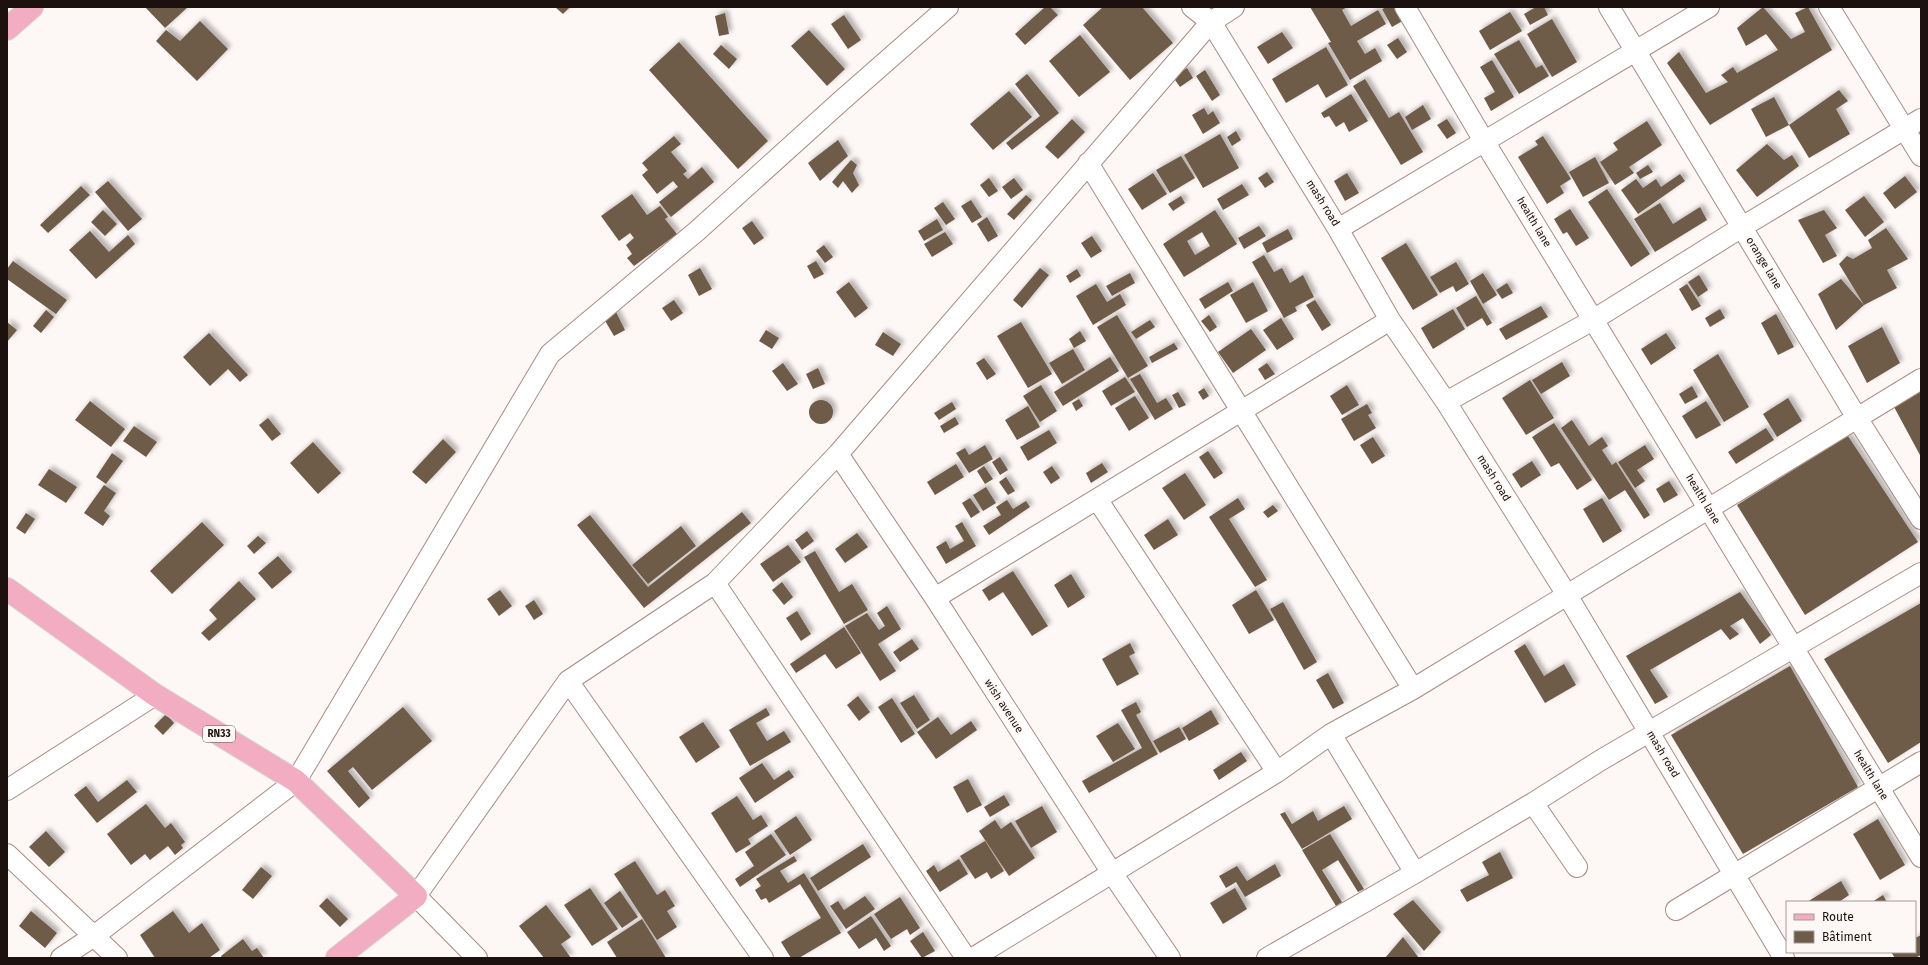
<svg xmlns="http://www.w3.org/2000/svg" width="1928" height="965" font-family="'Fira Sans',sans-serif">
  <defs>
    <filter id="shadow"><feDropShadow dx="3.5" dy="-3.5" stdDeviation="2" flood-color="#0004"/></filter>
  </defs>
  <rect width="100%" height="100%" fill="#fdf7f5"/>
  <path fill="#6e5c49" fill-rule="evenodd" filter="url(#shadow)" d="M145 7H188L165 28Z
    M555 7H570L563 14Z
    M1045 7H1050L1058 15 1025 45 1015 34Z
    M1103 7H1142L1173 43 1130 80 1083 25Z
    M1310 7H1347L1342 10 1351 26 1378 10 1386 24 1357 41 1365 54 1375 48 1382 61 1350 80 1328 43 1331 42Z
    M1387 7H1396L1404 20 1392 27 1382 9Z
    M1536 7H1544L1548 15 1530 25 1524 14Z
    M1763 7 1791 39 1805 32 1795 13 1808 7 1832 50 1710 125 1667 63 1679 52 1706 93 1728 82 1721 75 1733 67 1737 73 1778 50 1766 34 1746 46 1737 28Z
    M1510 12 1522 31 1490 50 1479 31Z
    M725 13 729 34 719 36 715 16Z
    M844 15 861 40 848 49 831 24Z
    M1552 19 1577 62 1552 77 1527 34Z
    M200 21 228 49 197 81 156 41 166 30 180 41Z
    M809 30 845 69 827 86 791 46Z
    M1282 32 1293 48 1268 64 1257 47Z
    M1080 35 1110 72 1079 97 1049 61Z
    M1398 38 1407 52 1397 59 1387 45Z
    M1519 40 1536 68 1542 65 1549 76 1519 94 1494 54Z
    M679 42 768 141 738 169 649 70Z
    M721 45 737 59 729 69 713 54Z
    M1326 47 1348 85 1326 98 1318 84 1286 103 1272 79Z
    M1492 60 1514 97 1491 111 1484 98 1495 92 1480 67Z
    M1187 68 1193 78 1180 87 1173 77Z
    M1205 70 1220 95 1212 101 1196 76Z
    M1027 74 1059 113 1012 150 1006 143 1040 116 1015 84Z
    M1365 79 1389 118 1399 112 1423 152 1401 165 1353 86Z
    M1839 90 1848 101 1836 109 1850 134 1809 158 1789 125Z
    M1009 91 1032 117 993 150 970 124Z
    M1351 94 1368 121 1349 132 1344 122 1336 127 1329 116 1324 118 1321 113Z
    M1774 97 1789 125 1766 137 1751 109Z
    M1423 105 1431 119 1412 130 1405 117Z
    M1204 108 1208 115 1213 111 1220 123 1203 134 1192 115Z
    M1072 119 1085 132 1058 159 1045 147Z
    M1447 119 1456 133 1447 139 1437 125Z
    M1647 121 1662 145 1629 167 1634 173 1615 185 1600 162 1618 150 1613 143Z
    M1236 131 1241 140 1232 146 1227 137Z
    M1220 134 1239 168 1203 188 1184 155Z
    M674 136 681 144 671 152 687 171 683 174 688 179 702 167 714 182 671 217 659 202 678 187 673 181 657 194 642 175 648 170 642 163Z
    M1543 136 1571 179 1560 186 1564 193 1547 204 1518 157 1538 145 1535 141Z
    M838 140 848 156 820 181 808 163Z
    M1767 144 1784 160 1792 155 1799 166 1757 197 1736 170Z
    M1181 156 1195 178 1170 193 1156 170Z
    M1595 157 1609 183 1583 197 1569 172Z
    M851 160 857 165 853 173 859 185 852 193 843 181 838 188 832 182Z
    M1648 165 1653 172 1640 179 1636 173Z
    M1267 172 1274 182 1265 188 1258 178Z
    M1153 173 1167 194 1142 210 1128 189Z
    M1347 173 1359 193 1345 201 1334 181Z
    M1680 174 1685 181 1638 214 1621 190 1636 179 1643 188 1656 179 1661 187Z
    M1905 176 1917 192 1895 209 1883 193Z
    M989 178 998 191 989 197 980 185Z
    M1014 178 1023 190 1011 199 1002 187Z
    M108 181 142 219 128 231 95 192Z
    M1242 184 1249 195 1223 210 1217 199Z
    M81 186 90 195 48 233 40 225Z
    M1607 189 1650 254 1631 267 1588 202Z
    M632 194 647 215 660 206 668 217 665 219 677 234 634 266 627 258 632 254 626 245 634 238 630 233 619 241 601 216Z
    M1026 195 1032 200 1014 220 1007 214Z
    M1181 196 1185 203 1173 211 1168 204Z
    M1864 196 1884 222 1865 237 1845 210Z
    M971 200 982 217 972 223 961 206Z
    M943 202 955 219 946 225 934 208Z
    M1660 203 1673 224 1700 207 1707 220 1655 252 1634 219Z
    M1570 209 1589 238 1576 246 1567 232 1563 234 1554 219Z
    M103 210 117 224 105 236 91 222Z
    M1215 210 1237 244 1184 277 1163 244ZM1202 232 1210 246 1195 255 1187 241Z
    M1824 210 1837 228 1825 235 1837 256 1823 263 1798 220Z
    M987 217 998 236 988 242 977 224Z
    M937 219 943 230 924 241 918 231Z
    M752 221 764 238 754 245 742 228Z
    M1259 226 1266 236 1244 249 1238 238Z
    M1886 228 1908 259 1887 270 1897 288 1864 305 1836 330 1818 294 1841 279 1864 305 1839 264 1847 256 1853 259 1872 248 1868 240Z
    M1288 229 1293 239 1267 253 1262 243Z
    M90 231 109 252 128 235 135 244 96 279 69 250Z
    M945 232 953 244 932 257 924 244Z
    M1092 236 1102 251 1091 258 1081 243Z
    M1406 243 1438 295 1413 310 1381 258Z
    M824 245 833 257 825 263 816 251Z
    M1264 255 1274 272 1282 268 1290 283 1303 275 1314 297 1295 307 1297 311 1284 318 1252 262Z
    M13 261 67 300 56 314 7 279V269Z
    M816 261 824 274 814 279 807 266Z
    M1456 262 1469 284 1456 292 1453 286 1440 293 1430 277Z
    M700 268 712 289 699 296 688 275Z
    M1040 268 1049 275 1022 308 1013 300Z
    M1077 269 1081 276 1070 283 1066 276Z
    M1130 273 1135 283 1112 296 1106 286Z
    M1483 273 1497 295 1483 304 1470 281Z
    M1699 275 1708 290 1698 297 1688 282Z
    M849 282 868 308 855 318 836 292Z
    M1228 282 1233 291 1205 309 1199 299Z
    M1253 282 1268 311 1246 323 1230 295Z
    M1507 283 1513 293 1502 299 1496 290Z
    M1096 284 1107 302 1120 294 1126 305 1093 325 1076 296Z
    M1687 284 1701 306 1692 311 1679 289Z
    M1476 296 1492 323 1487 326 1482 318 1467 327 1456 308Z
    M674 300 683 313 671 321 662 308Z
    M1315 300 1331 325 1322 331 1306 305Z
    M1541 306 1548 317 1506 340 1499 329Z
    M1453 309 1465 329 1433 349 1421 328Z
    M1720 309 1725 318 1710 327 1705 318Z
    M46 310 54 317 41 333 33 326Z
    M616 312 625 330 614 336 604 319Z
    M1776 314 1794 347 1778 355 1761 323Z
    M1117 315 1148 366 1128 378 1097 327Z
    M1209 315 1217 327 1210 332 1201 321Z
    M1281 318 1294 339 1277 350 1263 330Z
    M1150 320 1155 327 1136 339 1131 332Z
    M7 322 17 330 7 342Z
    M1021 322 1052 374 1028 388 997 336Z
    M1882 327 1900 363 1867 383 1848 346Z
    M1251 329 1266 350 1233 373 1218 352Z
    M766 330 779 338 772 349 759 341Z
    M1080 331 1086 341 1074 348 1069 339Z
    M883 332 901 344 893 356 875 345Z
    M209 333 248 375 240 382 228 369 210 386 183 357Z
    M1666 333 1676 348 1651 365 1641 349Z
    M1174 343 1178 349 1152 363 1149 357Z
    M1073 349 1085 370 1062 384 1049 363Z
    M1718 354 1749 407 1724 422 1693 370Z
    M1110 357 1119 371 1063 406 1054 392Z
    M984 358 996 374 987 380 976 363Z
    M1562 362 1570 376 1541 394 1532 380Z
    M783 363 798 384 787 391 772 371Z
    M1267 363 1275 374 1265 380 1258 369Z
    M818 368 825 384 813 389 806 374Z
    M1140 374 1157 403 1166 398 1173 409 1155 420 1130 379Z
    M1125 377 1135 392 1111 406 1102 391Z
    M1530 380 1554 418 1526 435 1502 398Z
    M1041 385 1057 411 1040 422 1023 396Z
    M1347 385 1359 405 1342 415 1330 396Z
    M1692 386 1698 397 1685 404 1679 394Z
    M1204 388 1209 396 1203 400 1198 392Z
    M1921 389V457L1893 405Z
    M1178 392 1186 405 1179 408 1172 395Z
    M1135 396 1149 418 1129 431 1115 408Z
    M1788 398 1802 421 1777 437 1763 414Z
    M1079 399 1083 406 1076 411 1072 403Z
    M809 412a12 12 0 1 1 24 0a12 12 0 1 1-24 0Z
    M90 401 125 429 111 447 75 420Z
    M1706 401 1721 425 1696 439 1682 416Z
    M952 402 956 409 939 420 934 413Z
    M1367 404 1372 413 1368 415 1376 428 1354 441 1341 419Z
    M1028 406 1040 427 1017 440 1005 420Z
    M955 417 959 424 944 433 940 426Z
    M268 418 281 434 272 441 259 425Z
    M1572 420 1589 446 1602 437 1608 446 1602 450 1612 465 1616 462 1650 515 1644 519 1625 490 1609 500 1561 428Z
    M1554 423 1592 480 1577 490 1559 463 1551 467 1532 437Z
    M134 426 157 442 146 457 123 441Z
    M1766 428 1774 440 1736 464 1728 452Z
    M1049 430 1057 443 1028 461 1020 447Z
    M1848 436 1918 542 1805 615 1737 505Z
    M1373 437 1385 456 1372 464 1360 445Z
    M443 439 456 452 426 484 412 472Z
    M313 442 341 473 318 494 290 463Z
    M985 445 993 459 969 473 956 453 965 448 969 455Z
    M1645 445 1654 459 1637 470 1645 481 1635 488 1618 462Z
    M1208 451 1223 473 1214 479 1199 457Z
    M112 453 123 461 106 484 96 477Z
    M1000 457 1008 470 1000 475 992 462Z
    M1532 461 1541 475 1521 488 1512 474Z
    M1102 463 1108 472 1091 483 1086 473Z
    M956 464 964 477 935 495 927 482Z
    M984 466 993 479 985 484 977 471Z
    M1052 466 1060 478 1051 484 1043 472Z
    M49 469 77 487 66 503 38 485Z
    M1185 473 1206 505 1184 520 1162 488Z
    M1006 477 1015 491 1008 495 999 482Z
    M1669 481 1678 495 1664 503 1656 489Z
    M104 485 116 493 104 511 110 516 103 526 84 513Z
    M986 487 996 503 983 511 973 495Z
    M970 498 980 512 971 518 962 503Z
    M1238 498 1245 509 1229 519 1267 580 1255 587 1209 517Z
    M1602 498 1622 531 1603 543 1583 509Z
    M1007 500 1013 509 1026 501 1030 507 989 535 983 526 1001 515 996 507Z
    M1273 505 1278 511 1268 518 1263 512Z
    M742 512 751 523 644 608 577 525 590 515 648 587Z
    M26 513 35 519 25 534 16 528Z
    M1168 519 1178 535 1154 550 1144 535Z
    M202 522 224 545 172 594 150 571Z
    M962 522 976 546 946 564 936 547 946 541 950 549 964 541 955 526Z
    M681 526 696 546 648 584 632 565Z
    M807 531 814 541 802 550 795 540Z
    M857 533 868 547 845 563 835 549Z
    M258 536 266 543 254 554 247 546Z
    M788 545 801 562 773 582 760 564Z
    M815 551 839 592 852 584 868 610 844 624 804 557Z
    M278 556 292 572 272 589 258 573Z
    M1013 571 1048 626 1032 636 1003 592 989 601 982 590Z
    M1071 574 1085 597 1068 608 1054 585Z
    M239 581 256 599 209 641 201 633 217 619 209 610Z
    M782 582 793 597 784 605 772 590Z
    M500 590 512 606 499 616 487 599Z
    M1256 590 1274 620 1249 634 1232 605Z
    M1740 592 1771 635 1760 644 1743 618 1730 626 1739 634 1730 640 1721 629 1650 670 1668 697 1655 704 1626 656Z
    M534 600 543 614 534 620 525 606Z
    M1283 602 1317 662 1304 670 1270 609Z
    M1921 603V742L1888 763 1824 659Z
    M887 606 901 629 878 644 896 671 880 681 845 626 867 613 879 630 885 626 877 613Z
    M797 611 811 634 801 641 786 618Z
    M844 627 861 653 836 669 825 654 796 673 790 664Z
    M912 639 919 649 900 662 893 652Z
    M1130 643 1135 653 1129 656 1139 674 1117 686 1102 659Z
    M1525 644 1544 676 1564 664 1576 685 1545 703 1514 651Z
    M1790 666 1858 787 1743 854 1671 735Z
    M1328 673 1344 703 1333 709 1316 680Z
    M914 695 930 720 917 729 900 703Z
    M858 696 870 712 859 721 847 705Z
    M892 698 915 734 901 743 878 707Z
    M1136 702 1141 712 1136 715 1158 754 1089 793 1082 781 1142 748 1121 710Z
    M403 707 432 741 372 790 353 767 348 771 370 798 359 808 327 771Z
    M766 708 770 715 756 723 767 741 784 731 791 742 750 766 729 730Z
    M1211 710 1219 724 1189 741 1182 728Z
    M166 714 174 723 163 735 154 726Z
    M938 717 951 735 971 721 977 730 936 759 917 732Z
    M703 722 720 747 696 763 679 737Z
    M1118 723 1135 749 1113 762 1096 736Z
    M1179 727 1186 739 1160 753 1153 741Z
    M1241 752 1247 761 1219 780 1213 770Z
    M762 763 774 780 789 770 794 777 755 803 739 778Z
    M968 779 982 805 967 813 953 787Z
    M127 780 137 792 97 823 74 795 86 786 98 802Z
    M1004 795 1010 805 990 817 984 807Z
    M737 796 753 820 761 815 768 826 748 839 751 844 736 853 711 813Z
    M146 804 165 828 171 823 185 842 181 845 183 848 175 855 168 846 150 860 145 854 131 865 107 834Z
    M1042 806 1057 832 1031 848 1015 821Z
    M1344 806 1352 819 1302 849 1280 814 1285 812 1292 824 1313 811 1318 821Z
    M796 816 812 840 790 855 774 831Z
    M1878 819 1905 865 1880 880 1853 834Z
    M995 820 1001 829 1011 822 1035 858 1009 876 979 831Z
    M46 831 65 852 49 867 29 847Z
    M771 834 786 855 740 887 735 879 754 866 745 852Z
    M1330 834 1364 889 1358 892 1338 860 1322 870 1342 902 1336 906 1302 850Z
    M985 841 1004 871 991 879 987 872 975 879 960 856Z
    M863 844 871 857 818 891 810 878Z
    M1500 852 1513 878 1467 902 1460 890 1489 875 1482 862Z
    M794 856 797 861 780 871 788 883 804 873 841 933 799 958H791L781 942 821 918 800 884 769 903 766 898 761 900 755 890 761 886 756 879Z
    M959 859 968 874 940 892 926 871 934 865 938 872Z
    M635 861 657 895 665 890 675 906 667 911 677 927 657 940 614 874Z
    M1275 864 1281 876 1245 897 1236 882 1226 888 1219 876 1237 866 1247 881Z
    M261 867 272 876 253 899 242 890Z
    M1841 881 1849 895 1839 902H1807Z
    M590 888 618 929 592 946 564 905Z
    M1235 888 1247 909 1223 924 1210 903Z
    M620 891 638 917 622 928 604 903Z
    M1883 895 1887 902H1872Z
    M865 896 875 909 846 929 830 906 838 901 844 910Z
    M900 897 920 928 910 935 907 929 891 939 874 914Z
    M327 898 348 919 340 927 319 906Z
    M1413 900 1441 932 1424 951 1393 914Z
    M546 905 571 937 561 944 571 958H544L519 926Z
    M31 911 57 933 45 948 19 926Z
    M173 911 189 933 202 923 220 950 209 958H155L140 935Z
    M871 916 891 946 884 951 876 938 859 949 847 932Z
    M642 919 666 958H617L607 942Z
    M923 932 935 951 922 958 910 941Z
    M1921 935V955L1915 958H1895L1891 952H1915V938Z
    M1403 937 1419 958H1385Z
    M243 939 252 951 257 948 264 958H222L221 956Z"/>
  <g fill="none" stroke-linecap="round" stroke-linejoin="round">
    <g stroke="#a98c84" stroke-width="22">
      <path id="street" d="M1192 7 1211 22 1338 229 1390 320 1446 402 1567 595 1784 958
        M1405 7 1484 141 1921 857
        M1609 7 1857 418 1921 519
        M1829 7 1921 156
        M1088 163 1413 689
        M1338 229 1709 7
        M1446 402 1593 320 1742 227 1921 119
        M838 454 935 598 1112 873 1170 958
        M1097 499 1277 772
        M715 583 966 958
        M935 598 1390 320
        M568 681 763 958
        M1331 734 1415 873
        M7 790 155 695
        M1533 803 1577 867
        M7 854 117 958
        M1676 910 1921 762
        M61 958 94 936 296 781 550 354 697 231 841 101 948 7
        M477 958 416 896 568 681 715 583 838 454 1211 22 1234 7
        M973 958 1277 772 1331 734 1413 689 1921 379
        M1267 958 1415 873 1533 803 1601 760 1921 573"/>
    </g>
    <g stroke="#d6d4d4" stroke-width="24">
      <path id="primary" d="M7 29 32 7
        M7 589 155 695 296 781 416 896 337 958"/>
    </g>
    <use href="#street" stroke="#fff" stroke-width="20"/>
    <use href="#primary" stroke="#f2adc2" stroke-width="22"/>
  </g>
  <g text-anchor="middle" dominant-baseline="central" stroke-width="4" stroke-linejoin="round" paint-order="stroke">
    <rect fill="#fdf7f5" stroke="#605653" stroke-width="1" x="203" y="726" width="32" height="16" rx="3"/>
    <g font-size="10" font-weight="bold" fill="#1c110e">
      <text x="219" y="734">RN33</text>
    </g>
    <g font-size="11" fill="#1c110e" stroke="#fdf7f5">
      <text transform="translate(1323 203) rotate(58)">mash road</text>
      <text transform="translate(1534 222) rotate(59)">health lane</text>
      <text transform="translate(1764 263) rotate(59)">orange lane</text>
      <text transform="translate(1494 478) rotate(58)">mash road</text>
      <text transform="translate(1703 499) rotate(59)">health lane</text>
      <text transform="translate(1004 706) rotate(57)">wish avenue</text>
      <text transform="translate(1663 754) rotate(59)">mash road</text>
      <text transform="translate(1871 775) rotate(59)">health lane</text>
    </g>
  </g>
  <rect width="1928" height="965" fill="none" stroke="#1c110e" stroke-width="16"/>
  <rect x="1786" y="901" width="130" height="52" fill="#fdf7f5" stroke="#a39b99"/>
  <rect x="1794" y="914" width="20" height="6" fill="#f2adc2" stroke="#a39b99"/>
  <text x="1822" y="921" font-size="12" fill="#1c110e">Route</text>
  <rect x="1794" y="931" width="20" height="12" fill="#6e5c49" stroke="#a39b99"/>
  <text x="1822" y="941" font-size="12" fill="#1c110e">Bâtiment</text>
</svg>
